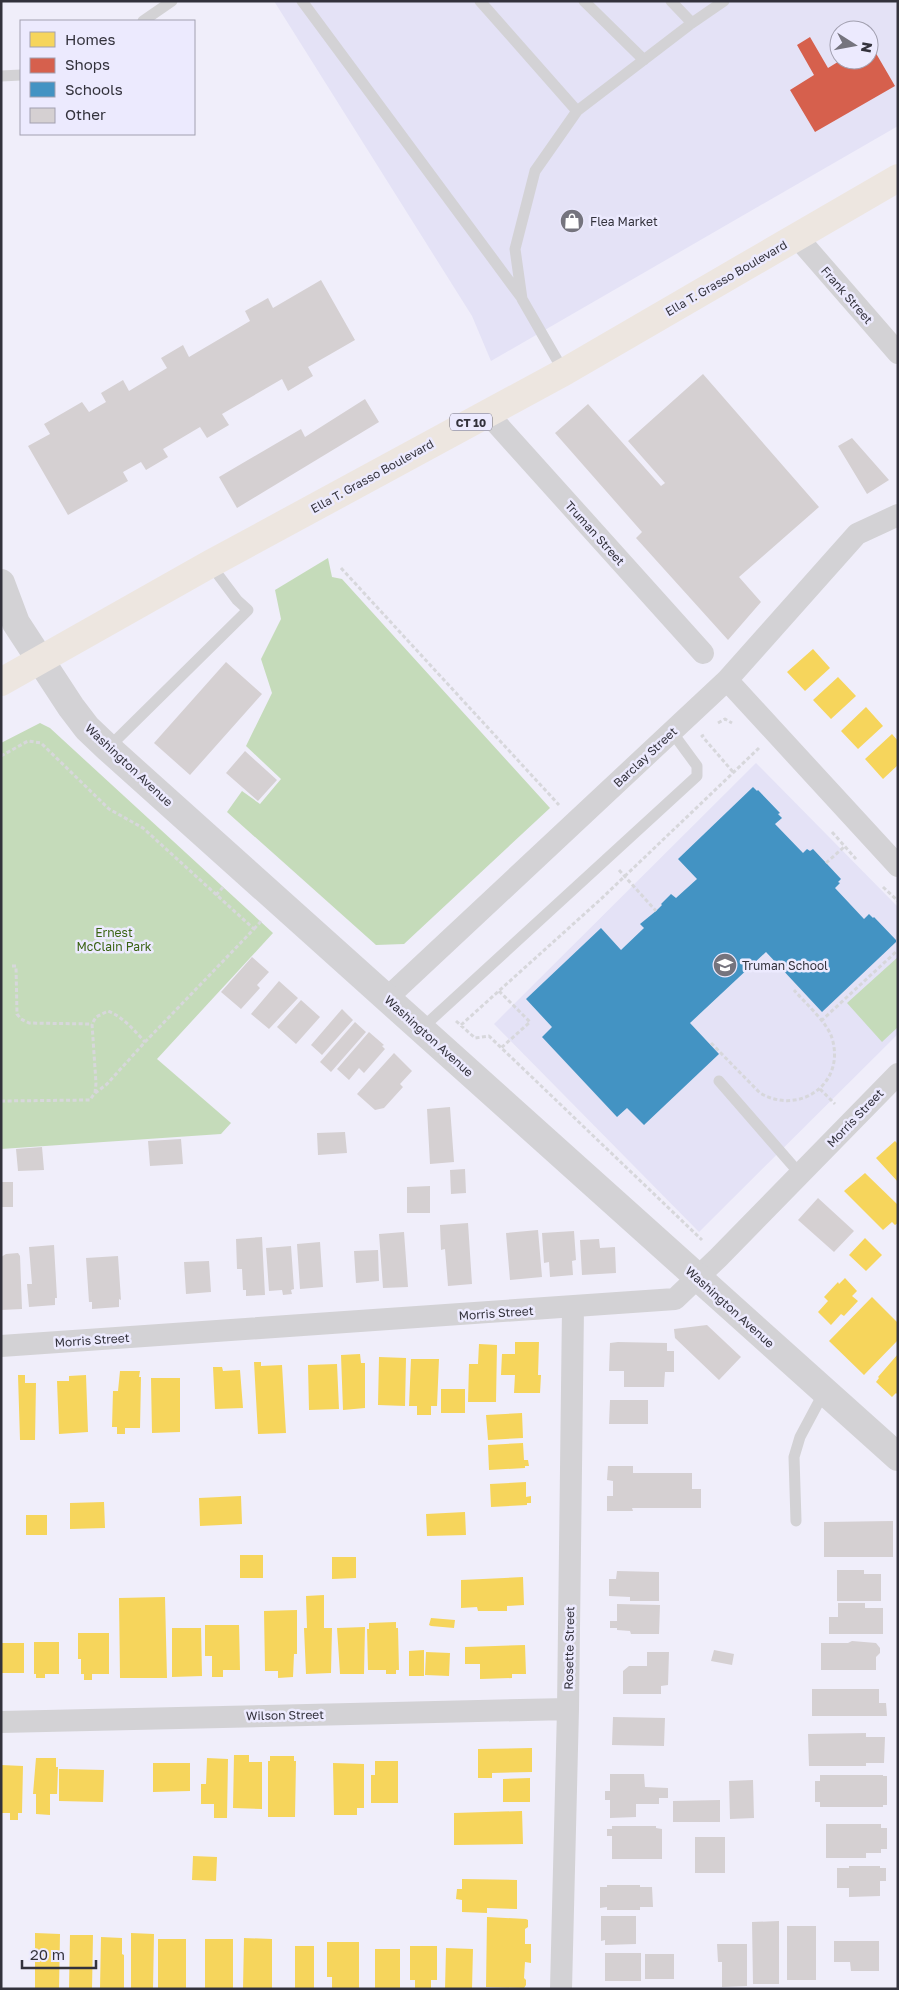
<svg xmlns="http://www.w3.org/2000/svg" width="899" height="1990" font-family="'Golos Text',sans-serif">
  <rect width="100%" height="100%" fill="#f0eefa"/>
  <path fill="#e4e2f6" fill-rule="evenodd" d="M274 1H898V126L491 361 472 316ZM839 30H869V60H839Z
    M756 763 898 907V1034L699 1232 494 1024Z"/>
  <path fill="#c5dbba" d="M328 558 332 577 342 579 550 808 404 944 376 945 227 812 242 791 260 804 281 779 246 746 272 693 261 659 281 619 275 590Z
    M40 723 50 728 273 933 157 1059 231 1123 221 1134 1 1149V743Z
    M898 957V1027L882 1042 847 1003Z"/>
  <path fill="#f6d55c" d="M813 649 830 668 805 691 787 672Z
    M838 677 856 696 831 719 813 700Z
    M866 707 883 726 858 749 841 731Z
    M892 734 898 741V765L883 779 865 759Z
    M895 1141 898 1144V1182L876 1158Z
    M865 1173 898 1205V1223L895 1225 892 1222 883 1230 844 1191Z
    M865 1238 882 1255 866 1271 849 1255Z
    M845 1278 857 1291 852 1296 858 1301 844 1316 841 1314 831 1325 818 1312 828 1301 824 1297 838 1282 839 1284Z
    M872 1297 898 1323V1340L864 1375 829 1341Z
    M515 1342H539L538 1375H541L540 1393H514L515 1375H501L502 1354H515Z
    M479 1344 497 1345 496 1402H468L469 1364H478Z
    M360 1354 361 1363H365V1408L343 1410 341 1355Z
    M898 1354V1395L896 1393 892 1397 876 1382 879 1378 878 1377Z
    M379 1357 406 1358 405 1406 378 1405Z
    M411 1359H439L437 1406H431V1415H417V1406H409Z
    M254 1362H261V1366L282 1365 286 1433 258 1434Z
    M337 1364 339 1409 309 1410 308 1365Z
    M213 1367H222L223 1371 240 1370 243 1408 215 1409Z
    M120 1371H140L139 1377H141L140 1428H125V1434H117V1427H112L113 1391H118Z
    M18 1375H25V1383H36L35 1440H20Z
    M86 1375 88 1432 59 1434 57 1381H69V1376Z
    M151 1378H180V1432L152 1433Z
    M441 1389H465V1413H441Z
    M522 1413 523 1438 488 1440 486 1415Z
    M523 1443 524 1460H528L529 1466H525V1468L489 1470 488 1445Z
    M526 1482V1497L531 1496V1503H527V1505L491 1507 490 1484Z
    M241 1496 242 1524 200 1526 199 1498Z
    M104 1502 105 1528 70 1529V1503Z
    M465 1512 466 1535 427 1536 426 1514Z
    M26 1515H47V1535H26Z
    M240 1555H263V1578H240Z
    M332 1557H356V1578L332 1579Z
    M523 1577 524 1605 507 1606V1611H478L477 1607 461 1608V1580Z
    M324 1595V1628H332L331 1673 306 1674 304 1628H307L306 1596Z
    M165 1597 167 1678H120L119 1598Z
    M297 1610V1654H294L293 1677 278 1678V1671H265L264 1611Z
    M431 1618 455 1620 454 1628 431 1626 429 1625Z
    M396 1622V1628H398L399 1670H396V1674H386V1670H368L367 1629H369V1623Z
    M205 1625H239L240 1670H223V1677H212V1656H205Z
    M365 1627 364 1674H340L337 1628Z
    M172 1628H201L202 1676 172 1677Z
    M78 1633H109V1674H92V1680H84V1674H81V1659H78Z
    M34 1642H59V1674H45V1678H36V1674H34Z
    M1 1643H24V1673H1Z
    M525 1645 526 1674H512V1678L480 1679V1664H465V1647Z
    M424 1650V1676H409V1651Z
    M426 1652 450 1653 449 1676 425 1675Z
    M532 1748V1772L492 1773V1778H478V1749Z
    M234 1755H249V1762H262V1809L233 1808Z
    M270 1756H294V1761H296L295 1817H268V1761H270Z
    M36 1758H56V1767H58L57 1794H50V1815L36 1814V1794H33Z
    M207 1758 228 1759 227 1818H214V1804H201V1784H206Z
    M375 1761H398V1803H371V1775H375Z
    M153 1763H190V1791L153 1792Z
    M333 1763 364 1764V1808H357V1815H334Z
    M1 1765 23 1766 22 1813H18V1820H10V1813H1Z
    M59 1769 104 1770 103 1802 59 1801Z
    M530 1778V1802H503V1779Z
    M522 1811 523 1844 454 1845V1813Z
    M193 1856 217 1857 216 1881 192 1880Z
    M462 1879 517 1880V1909L487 1908V1913L462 1912V1900L456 1899 457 1889H462Z
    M487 1917 526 1919 528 1920V1927L525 1929V1944H531V1963L525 1962 524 1978 526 1980V1985L524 1988 486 1987Z
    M35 1933 60 1934 59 1989H35Z
    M131 1933 154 1934 153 1989H131Z
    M70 1935H93L92 1989H69Z
    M101 1937 122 1938V1954L124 1955V1989H100Z
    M244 1938 272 1939V1989H243Z
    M158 1939H186V1989H158Z
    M205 1939H233V1989H205Z
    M327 1942H359V1989H332V1977H327Z
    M295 1946H314V1989H295Z
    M410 1946H437V1980H431V1989H415V1980H410Z
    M446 1948 473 1949 472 1989H445Z
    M375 1949H400V1989H375Z"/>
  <path fill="#d6604d" d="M810 37 828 68 841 60H869V44L870 43 895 86 815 132 790 90 814 75 797 45Z"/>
  <path fill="#4393c3" d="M753 787 757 791 758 790 780 813 778 814 782 818 775 824 803 853 807 849 810 851 813 849 841 879 838 882 840 883 835 888 864 919 869 914 873 918 874 917 896 940V942L822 1012 766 952 690 1023 719 1054 644 1125 627 1108 617 1117 542 1037 552 1027 526 999 601 928 621 950 644 928 640 924 656 911 662 905 661 904 671 894 676 898 697 879 678 859Z"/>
  <path fill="#d5d0d2" d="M321 280 355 340 308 367 313 376 288 391 282 379 222 414 229 425 207 438 200 427 163 449 168 457 146 470 141 462 123 472 128 481 68 515 28 446 50 434 44 424 82 402 89 412 106 402 101 393 123 380 129 391 167 368 161 358 183 345 189 357 250 321 245 311 268 298 273 308Z
    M703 374 819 507 739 577 761 602 728 640 636 538 642 532 555 433 588 404 661 486 665 483 628 441Z
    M365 399 379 422 237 508 219 477 301 429 305 437Z
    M852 438 889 480 867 494 838 446Z
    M226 662 262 694 190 775 154 743Z
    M245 751 277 780 258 801 226 773Z
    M252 957 269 972 257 985 260 988 241 1009 221 992Z
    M279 981 298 998 269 1029 251 1014Z
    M301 1000 320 1017 296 1044 277 1027Z
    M342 1009 353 1020 322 1055 311 1045Z
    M355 1022 366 1032 331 1072 320 1062Z
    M369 1032 384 1045 382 1046 385 1049 364 1073 359 1068 349 1080 337 1069Z
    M394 1053 412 1071 400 1084 403 1087 384 1108 375 1110 357 1094Z
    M450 1107 454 1162 430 1164 427 1109Z
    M345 1132 347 1153 318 1155 317 1133Z
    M181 1139 183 1164 150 1166 148 1141Z
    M42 1147 44 1170 18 1171 16 1149Z
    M465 1169 466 1193 451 1194 450 1170Z
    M1 1182H13V1207H1Z
    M430 1186V1213H407V1187Z
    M818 1198 854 1231 834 1252 798 1220Z
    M468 1223 472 1284 448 1286 445 1249 441 1250 440 1225Z
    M538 1230 542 1277 510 1280 506 1233Z
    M574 1231 576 1260 572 1261 573 1275 550 1277 549 1262 544 1263 542 1233Z
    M404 1232 408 1287 383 1288 379 1234Z
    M262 1237 265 1295 246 1296V1290H243L242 1269H237L236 1239Z
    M599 1239 600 1248 615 1247 616 1273 582 1275 580 1240Z
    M320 1242 323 1287 300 1289 297 1244Z
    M54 1245 57 1298H55V1305L29 1307 27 1284H32L29 1247Z
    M291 1246 294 1289 291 1290 292 1294 283 1295 282 1290 269 1291 266 1248Z
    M378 1250 379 1281 356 1283 354 1251Z
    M18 1253 20 1256 22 1309 1 1310V1257L6 1254Z
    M118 1256 121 1300 119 1299V1307L92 1309V1302H89L86 1258Z
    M209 1261 211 1292 186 1294 184 1262Z
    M707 1325 741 1357 719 1380 675 1338 674 1329Z
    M618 1342 667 1343V1351H674V1372H665L664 1387H624V1371H609L610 1343Z
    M610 1400H648V1424H609Z
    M608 1466H633V1473H692V1489H701V1508H632L633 1511H607V1496H613V1481L607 1480Z
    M893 1521V1557H824V1522Z
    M837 1570H864V1574H881V1601H837Z
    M617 1571 659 1572V1601H630V1597L609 1596V1579H616Z
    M838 1603H865V1608H883V1634H829V1617H838Z
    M617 1604 660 1605 659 1634H631L630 1631 617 1630V1628H610V1621H617Z
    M852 1641 876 1643 880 1648V1653L876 1657V1670H821V1643H848Z
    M714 1650 734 1654 732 1665 711 1661Z
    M647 1652H669L668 1685 661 1686V1694H623V1671L629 1666H647Z
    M812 1689H879V1703H886L887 1716H812Z
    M613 1717 665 1718 664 1746 612 1745Z
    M866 1733V1737H885L884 1763H866V1766H809L808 1734Z
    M610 1774H644L645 1787 668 1788V1798H659V1804H636V1817L610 1818V1800H605V1791H610Z
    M820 1775H883V1776H887V1805H883V1807H820V1802H815V1781H820Z
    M753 1780 754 1818 730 1819 729 1781Z
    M720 1800V1822H673V1801Z
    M826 1824H881V1828H887V1849H881V1853H866V1858H826Z
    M612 1826H656V1828L662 1829V1859H612V1836H607V1829H612Z
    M695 1837H725V1873H695Z
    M849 1866H880V1868H886V1881H880V1896L849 1897V1888H837V1868H849Z
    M607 1885H640V1887H652L653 1907H640V1910H607V1907L600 1908V1887H607Z
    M601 1916H636V1944L605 1945V1940L601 1941Z
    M779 1921V1984H753L752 1922Z
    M787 1926H816V1980H787Z
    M834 1941H879V1971H851L850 1962H834Z
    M717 1944H747V1986L722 1987V1962H718Z
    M605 1953H641V1981H605Z
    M645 1954H674V1979H645Z"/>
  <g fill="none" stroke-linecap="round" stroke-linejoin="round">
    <path stroke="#d7d7db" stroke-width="3" stroke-dasharray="4 2.5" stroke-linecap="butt" d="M341 568 559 805
      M718 723 725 719 732 723
      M704 735 702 736 733 772
      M1 756 28 741 41 743 109 809 143 828 254 929 145 1042 107 1084 94 1094 90 1100 1 1101
      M832 832 856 859
      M826 863 844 847
      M619 870 656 911
      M883 887 898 901
      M216 895 224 886
      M254 929 262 920
      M12 966H16L17 1014 21 1019 29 1023 92 1024
      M499 991 530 1022 501 1048
      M456 1021 475 1038 489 1036 702 1240
      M821 1021 898 950
      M461 1025 601 899 759 748
      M711 1043 760 1093C799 1116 846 1084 832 1038 827 1022 805 1003 794 990
      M820 1089 835 1104
      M95 1093 96 1083 92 1024 96 1017 108 1011C123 1017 134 1030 145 1042"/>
    <path stroke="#d3d2d5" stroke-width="11" d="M302 1 521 297
      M480 1 577 111
      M584 1 644 60
      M671 1 692 23
      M143 21 172 1
      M1 76 21 75
      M564 372 522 299 515 249 535 171 577 111 692 23 724 1
      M108 748 248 610 237 600 210 564
      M421 1029 697 776V766L672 732
      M719 1081 800 1174
      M796 1521 794 1457 800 1437 824 1392"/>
    <path stroke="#d3d2d5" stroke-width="22" d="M797 237 898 353
      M487 413 703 653
      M727 680 898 866
      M387 998 727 680 857 534 898 515
      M1 1346 675 1299 718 1258 898 1074
      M1 1722 568 1709
      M561 1989 568 1709 573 1308"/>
    <path stroke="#d3d2d5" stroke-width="28" d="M1 583 16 623 71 707 87 728 108 748 898 1457"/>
    <path stroke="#ede6e0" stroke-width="28" d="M1 682 210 564 564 372 898 178"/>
  </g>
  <defs>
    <g id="shop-disc" transform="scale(1.25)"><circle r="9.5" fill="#75747e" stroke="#eceafe"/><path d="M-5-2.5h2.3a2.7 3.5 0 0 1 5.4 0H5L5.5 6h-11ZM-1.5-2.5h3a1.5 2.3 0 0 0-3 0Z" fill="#fff"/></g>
    <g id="school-disc" transform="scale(1.25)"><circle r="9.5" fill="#75747e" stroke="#eceafe"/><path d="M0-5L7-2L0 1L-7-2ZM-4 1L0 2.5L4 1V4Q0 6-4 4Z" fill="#fff"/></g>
  </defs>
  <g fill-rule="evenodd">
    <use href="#shop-disc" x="572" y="221"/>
    <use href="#school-disc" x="725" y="965"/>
  </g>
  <g text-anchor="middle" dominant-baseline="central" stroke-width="5" stroke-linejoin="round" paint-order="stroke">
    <rect fill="#eceafe" stroke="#6a6976" stroke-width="1" x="450" y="413.5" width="42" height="17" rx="4"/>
    <g font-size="11" font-weight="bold" fill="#33323c">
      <text x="471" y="422">CT 10</text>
    </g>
    <g font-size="12" fill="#33323c" stroke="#eceafe" text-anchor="start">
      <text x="590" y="221">Flea Market</text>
      <text x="742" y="965">Truman School</text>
    </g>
    <g font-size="12" fill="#33323c" stroke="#eceafe">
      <text transform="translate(726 278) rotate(-30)">Ella T. Grasso Boulevard</text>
      <text transform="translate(847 295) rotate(49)">Frank Street</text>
      <text transform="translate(372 476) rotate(-29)">Ella T. Grasso Boulevard</text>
      <text transform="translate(595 533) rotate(48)">Truman Street</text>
      <text transform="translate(645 757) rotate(-43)">Barclay Street</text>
      <text transform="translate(129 765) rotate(43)">Washington Avenue</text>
      <text transform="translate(429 1036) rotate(42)">Washington Avenue</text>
      <text transform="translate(855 1118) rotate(-46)">Morris Street</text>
      <text transform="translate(730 1307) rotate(42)">Washington Avenue</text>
      <text transform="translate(496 1313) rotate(-4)">Morris Street</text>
      <text transform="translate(92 1340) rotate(-4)">Morris Street</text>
      <text transform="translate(569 1648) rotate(-89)">Rosette Street</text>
      <text transform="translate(285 1715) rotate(-1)">Wilson Street</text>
    </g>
    <g font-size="12" fill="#3a6312" stroke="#eceafe">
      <text x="114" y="932">Ernest<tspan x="114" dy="14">McClain Park</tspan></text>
    </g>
  </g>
  <rect width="899" height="1990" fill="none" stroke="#33323c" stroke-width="5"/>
  <rect x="20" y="20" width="175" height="115" fill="#eceafe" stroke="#a2a0b0"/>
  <rect x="30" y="32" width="25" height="15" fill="#f6d55c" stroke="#a2a0b0"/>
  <text x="65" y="45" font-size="15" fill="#33323c">Homes</text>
  <rect x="30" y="58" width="25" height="15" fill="#d6604d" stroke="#a2a0b0"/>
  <text x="65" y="70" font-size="15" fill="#33323c">Shops</text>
  <rect x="30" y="82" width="25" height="15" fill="#4393c3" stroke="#a2a0b0"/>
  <text x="65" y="95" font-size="15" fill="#33323c">Schools</text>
  <rect x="30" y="108" width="25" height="15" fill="#d5d0d2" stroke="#a2a0b0"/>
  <text x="65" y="120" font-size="15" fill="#33323c">Other</text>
  <g transform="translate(854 45) rotate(101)"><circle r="24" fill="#eceafe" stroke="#a2a0b0"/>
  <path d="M0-4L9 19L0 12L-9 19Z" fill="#75747e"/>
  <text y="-8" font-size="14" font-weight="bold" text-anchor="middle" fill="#33323c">N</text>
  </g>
  <path d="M22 1960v8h74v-8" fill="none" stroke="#33323c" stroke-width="2.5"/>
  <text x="30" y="1960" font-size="15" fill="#33323c" stroke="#eceafe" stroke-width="4" paint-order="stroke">20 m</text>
</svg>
